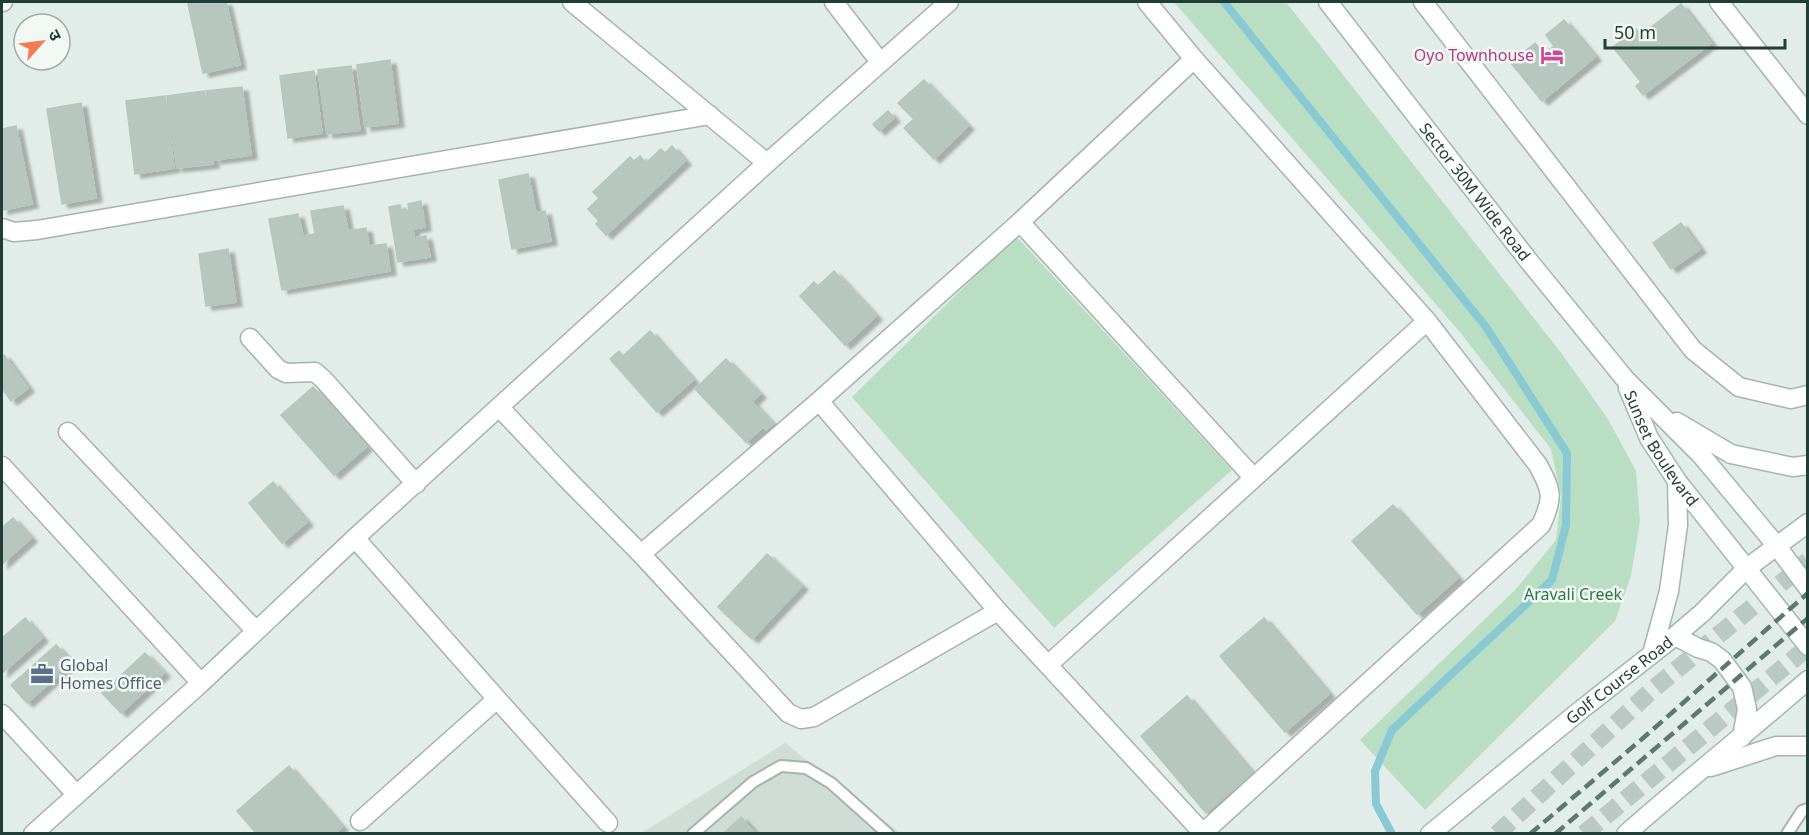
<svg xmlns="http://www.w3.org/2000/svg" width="1809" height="835" font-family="'Noto Sans','Noto Sans Devanagari',sans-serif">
  <defs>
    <filter id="shadow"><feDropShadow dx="6" dy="4" stdDeviation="1.5" flood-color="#0004"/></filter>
  </defs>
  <rect width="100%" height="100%" fill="#e2ece8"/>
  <path fill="#d0dcd6" d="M785 743 900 833 640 834Z"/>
  <path fill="#badec3" d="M1174 2H1286L1562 354 1608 419 1636 471 1640 521 1631 576 1615 621 1425 810 1360 740 1516 589 1556 540 1561 496 1551 449 1459 331Z
    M1016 236 1232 470 1054 628 852 397Z"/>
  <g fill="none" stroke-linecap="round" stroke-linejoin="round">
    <path stroke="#88c9d3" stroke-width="8" d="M1224 2 1486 327 1567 453 1566 525 1552 580 1392 730 1375 771 1376 804 1392 834"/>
  </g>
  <path fill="#b7c7c0" stroke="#b4c6be" stroke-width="1.5" filter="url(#shadow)" d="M202 2H226L240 65 203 73 188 4Z
    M1681 4 1711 43 1643 95 1636 86 1641 82 1613 47 1636 29 1641 35Z
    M1564 20 1595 57 1542 101 1511 63 1535 43 1544 54 1554 46 1546 35Z
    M390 60 398 123 365 127 357 65Z
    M351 66 360 130 327 134 318 70Z
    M314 71 322 133 288 138 280 76Z
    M924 80 968 126 934 159 904 128 914 119 898 103Z
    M242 87 251 155 215 160 206 91Z
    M204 91 213 164 177 168 167 96Z
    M165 96 174 168 135 174 126 101Z
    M81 103 96 198 62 204 47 109Z
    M888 111 894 118 879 131 873 124Z
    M16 126 32 204 2 210V129Z
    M672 146 685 161 606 235 596 224 599 221 588 209 599 198 593 192 630 157 634 161 640 156 646 163 661 149 665 153Z
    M528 174 536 213 545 211 551 241 512 249 499 180Z
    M421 201 425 227 413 229 414 238 426 236 430 257 398 262 389 207 400 205 401 212 409 210 408 204Z
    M343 206 348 231 366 228 369 246 386 244 390 271 282 290 269 219 298 214 303 236 315 234 311 211Z
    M1681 223 1700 249 1671 269 1653 243Z
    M228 249 236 302 206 306 199 254Z
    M834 271 876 316 845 345 800 296 814 282 818 286Z
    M650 331 693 380 657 412 610 359 619 351 623 356Z
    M4 355 28 388 11 401 2 388V356Z
    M726 359 760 394 752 402 773 424 766 430 763 427 746 442 695 389Z
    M313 387 366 447 334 475 281 415Z
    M273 482 307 522 282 543 249 503Z
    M1393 505 1458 578 1417 614 1352 541Z
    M13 518 31 538 2 564V528Z
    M767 554 802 586 752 639 718 607Z
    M25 618 42 638 2 673V638Z
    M1264 618 1329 694 1285 732 1220 656Z
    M56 645 72 663 27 703 11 685Z
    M145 653 164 673 121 713 102 693Z
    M1187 696 1252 773 1206 813 1141 736Z
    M289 766 342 827 334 834H257L237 811Z
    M741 817 756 834H723Z"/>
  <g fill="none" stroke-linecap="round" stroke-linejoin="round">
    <path stroke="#bbc9c4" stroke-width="18" stroke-dasharray="18 9" stroke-linecap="butt" d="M1497 834 1652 690 1808 561
      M1584 834 1808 647"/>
    <g stroke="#a4b4af" stroke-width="14">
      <path id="lane" d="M693 834 753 782 781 766 806 768 831 783 888 834
        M1787 834 1802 811 1808 809"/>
    </g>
    <g stroke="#a4b4af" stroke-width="21">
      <path id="street" d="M2 2H3
        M572 2 767 163
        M834 2 880 62
        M1423 2 1693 350 1739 387 1791 399 1808 395
        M1719 2 1808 115
        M1020 222 1253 477
        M2 228 14 232 37 230 710 115
        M250 338 278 369 286 373 315 372 324 380 416 484
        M819 401 998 611 1203 833 1541 525C1554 497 1552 491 1538 465L1427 321 1194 59 1147 2
        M500 408 565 477 641 554 788 713 801 719 814 717 998 611
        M68 432 256 631
        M2 466 201 683
        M355 538 497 699 360 821
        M641 554 819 401 1020 222 1194 59
        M1049 664 1427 321
        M497 699 608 823
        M2 714 76 794
        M33 834 201 683 355 538 767 163 949 2"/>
    </g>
    <g stroke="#a0b9af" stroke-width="21">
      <g id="secondary">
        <path id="s1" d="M1328 2 1528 260 1625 379 1701 455 1776 545 1808 588"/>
        <path id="s2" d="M1628 388 1649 438 1677 481 1808 646"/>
        <path d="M1677 422 1731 454 1793 467 1808 465"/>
        <path d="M1675 636 1698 648 1711 652 1722 660 1742 687 1747 709 1742 737"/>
        <path d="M1652 654 1669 591 1678 525 1677 481"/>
        <path d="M1711 767 1776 746H1808"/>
        <path id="s3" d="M1430 834 1582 709 1675 636 1702 613 1747 568 1808 523"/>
        <path d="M1626 834C1686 781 1748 732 1808 680"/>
      </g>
    </g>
    <use href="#lane" stroke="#fff" stroke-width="10"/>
    <use href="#street" stroke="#fff" stroke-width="18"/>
    <use href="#secondary" stroke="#fff" stroke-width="18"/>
    <path stroke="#5c7971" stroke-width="4.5" stroke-dasharray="12 6" stroke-linecap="butt" d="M1530 834 1642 739 1808 593
      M1555 834 1808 618"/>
  </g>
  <defs>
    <g id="hotel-bare" transform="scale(1.8)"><path d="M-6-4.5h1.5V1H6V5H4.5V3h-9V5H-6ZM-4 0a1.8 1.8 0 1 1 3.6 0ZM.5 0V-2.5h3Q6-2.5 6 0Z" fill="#d1479c" stroke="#f2f9f5" stroke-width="2.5" paint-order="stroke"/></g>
    <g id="office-bare" transform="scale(1.8)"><path d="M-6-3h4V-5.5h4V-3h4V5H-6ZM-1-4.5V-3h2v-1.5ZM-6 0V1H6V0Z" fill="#5c6f8a" stroke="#f2f9f5" stroke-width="2.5" paint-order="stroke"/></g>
  </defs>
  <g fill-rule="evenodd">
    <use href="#hotel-bare" x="1552" y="55"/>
    <use href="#office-bare" x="42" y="674"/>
  </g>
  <g text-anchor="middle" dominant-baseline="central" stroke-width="5" stroke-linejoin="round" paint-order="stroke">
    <g font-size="16" fill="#b23c85" stroke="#f2f9f5" text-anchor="end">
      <text x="1534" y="55">Oyo Townhouse</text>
    </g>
    <g font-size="16" fill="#213e36" stroke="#f2f9f5">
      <text stroke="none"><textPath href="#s1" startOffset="240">Sector 30M Wide Road</textPath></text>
      <text stroke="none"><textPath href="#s2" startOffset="69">Sunset Boulevard</textPath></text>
      <text stroke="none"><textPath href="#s3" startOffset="244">Golf Course Road</textPath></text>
    </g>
    <g font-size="16" fill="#2a7646" stroke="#f2f9f5">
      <text x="1573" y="594">Aravali Creek</text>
    </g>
    <g font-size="16" fill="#4e5e75" stroke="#f2f9f5" text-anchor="start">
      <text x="60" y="665">Global<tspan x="60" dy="18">Homes Office</tspan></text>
    </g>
  </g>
  <rect width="1809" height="835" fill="none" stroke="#213e36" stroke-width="6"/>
  <g transform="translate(42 42) rotate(62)"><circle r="28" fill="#f2f9f5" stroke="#9eaea9" stroke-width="1.5"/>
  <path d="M0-4.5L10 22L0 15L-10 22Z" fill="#f57b57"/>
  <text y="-9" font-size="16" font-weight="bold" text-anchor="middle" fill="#213e36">उ</text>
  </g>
  <path d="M1605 39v9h180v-9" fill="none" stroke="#213e36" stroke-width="3"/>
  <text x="1614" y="39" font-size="18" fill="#213e36" stroke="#f2f9f5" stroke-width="4.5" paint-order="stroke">50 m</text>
</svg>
